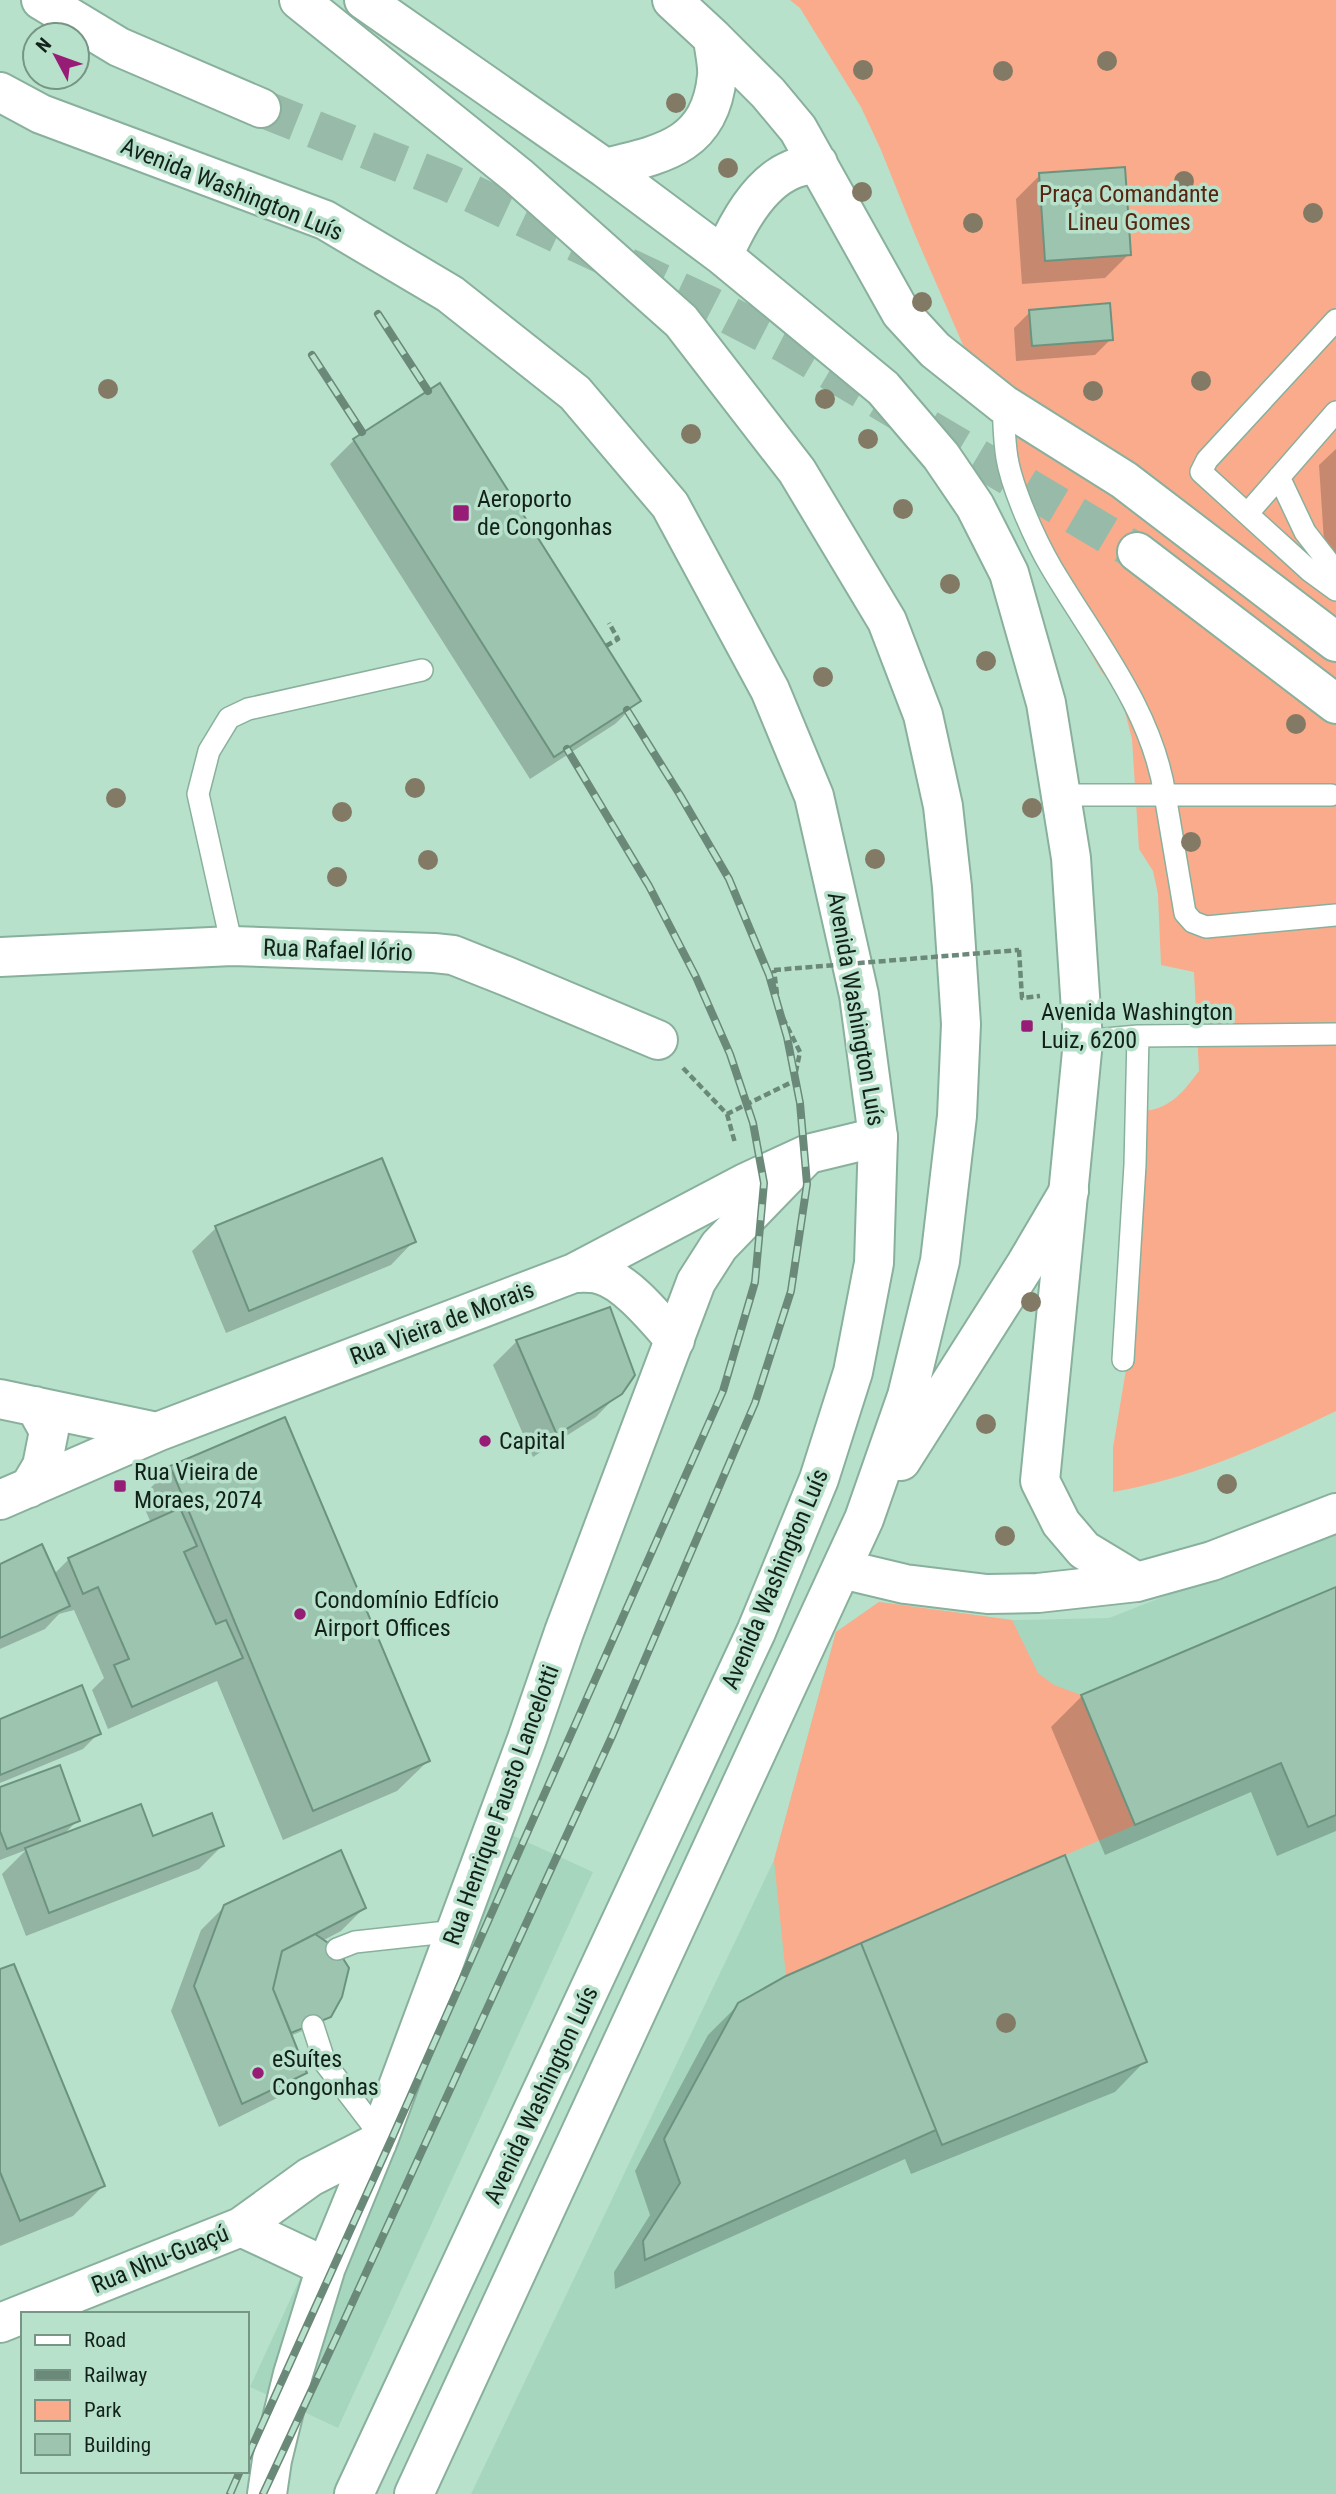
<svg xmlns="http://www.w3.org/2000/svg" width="1336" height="2494" font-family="'Roboto Condensed',sans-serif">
  <rect width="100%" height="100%" fill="#b8e1cb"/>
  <path fill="#a6d7be" d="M1336 1529V2494H471L774 1860 836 1632 879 1602 1012 1620 1109 1618Z
    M505 1832 593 1872 338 2428 250 2387Z"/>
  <path fill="#f9ab8c" d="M790 0H1336V1411C1266 1445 1190 1479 1113 1492V1448L1139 1291 1145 1111C1171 1108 1184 1091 1199 1071L1194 972 1161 965 1158 894 1153 871 1139 849 1132 739 1125 712 1114 687 1101 671 1056 592 987 400 916 237 881 150 861 107 800 8Z
    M879 1602 1012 1620 1038 1673 1054 1685 1081 1695 1135 1825 786 1976 774 1860 836 1632Z"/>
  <path fill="#0003" d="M1040 175 1129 254 1105 278 1022 284 1016 199Z
    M1030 312 1111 339 1095 355 1016 361 1014 328Z
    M354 440 639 701 615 724 530 779 330 464Z
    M1336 449V573L1326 572 1319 465Z
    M216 1228 414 1241 391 1265 226 1333 192 1251Z
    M517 1341 620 1392 596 1417 533 1457 493 1365Z
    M285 1419 428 1761 397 1791 283 1840 217 1681 108 1729 92 1690 104 1678 74 1610 59 1614 45 1629 0 1649V1566L54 1574 69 1559 151 1523 140 1498 171 1468Z
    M1336 1589V1831L1277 1856 1251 1792 1105 1855 1051 1727 1082 1696Z
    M0 1721 99 1733 83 1749 0 1783Z
    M0 1789 78 1820 62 1836 152 1838 222 1846 199 1869 26 1936 2 1874 26 1850 0 1860Z
    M225 1906 364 1908 341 1931 322 1941 328 2017 282 2034 283 2037 324 2022 290 2036 304 2072 281 2096 219 2127 171 2011 201 1930Z
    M0 1971 103 2186 73 2216 0 2246Z
    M739 2004 1145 2061 1115 2092 911 2174 905 2159 615 2289 614 2272 650 2215 635 2171 708 2035Z"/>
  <path fill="#9cc4af" stroke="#6c937f" stroke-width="2" d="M1125 167 1131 255 1045 261 1039 173Z
    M1110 303 1113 340 1032 346 1029 310Z
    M440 383 641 701 554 757 353 439Z
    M382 1158 416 1242 249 1311 215 1226Z
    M610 1307 635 1375 622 1394 557 1435 516 1340Z
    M285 1417 430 1761 313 1811 170 1466Z
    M180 1508 197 1546 184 1552 216 1624 226 1620 243 1658 132 1707 114 1665 129 1659 98 1587 83 1594 68 1558Z
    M42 1544 70 1606 0 1638V1564Z
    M1336 1587V1815L1308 1827 1281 1763 1135 1825 1081 1695Z
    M82 1685 101 1734 0 1775V1719Z
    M60 1765 80 1821 7 1849 0 1831V1787Z
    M141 1804 153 1836 212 1813 224 1846 49 1913 25 1848Z
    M341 1850 366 1908 282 1951 273 1989 307 2073 242 2104 194 1986 224 1905Z
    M1065 1855 1147 2062 942 2145 861 1943Z
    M315 1934 337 1949 349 1968 342 1997 331 2017 291 2033 273 1989 282 1951Z
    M861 1943 936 2130 645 2260 643 2241 680 2183 664 2139 738 2003 786 1976Z
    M14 1964 105 2186 20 2221 0 2172V1969Z"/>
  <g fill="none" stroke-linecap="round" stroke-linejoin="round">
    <path stroke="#97bba8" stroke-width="38" stroke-dasharray="38 19" stroke-linecap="butt" d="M261 108 447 182 709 305 783 343 1137 552"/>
    <g stroke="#89b09c" stroke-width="24">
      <path id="lane" d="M1336 320 1207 460 1201 472 1310 571 1336 590
        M1003 404C1004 422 1004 440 1007 458 1012 488 1035 540 1051 567 1094 640 1152 709 1165 795H1331
        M1279 477 1305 532 1336 572
        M1248 513 1336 412
        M1063 795H1165L1185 913 1193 922 1206 927 1336 915
        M232 946 198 794 209 751 229 718 248 709 422 670
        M1083 1041 1138 1036 1336 1034
        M1123 1360 1135 1165 1138 1036
        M337 1949 355 1942 456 1931
        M313 2026 325 2063 380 2135"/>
    </g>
    <g stroke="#89b09c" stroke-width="42">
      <path id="street" d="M41 0 119 47 261 108
        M364 0 605 168 723 256
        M713 38 768 93 798 129 901 313 935 350 1003 404 1124 480 1336 642
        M818 163C810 165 800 166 791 170 758 184 737 225 723 256L883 388 941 456 975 506 1009 573 1046 703 1071 858 1083 1041 1040 1481 1061 1523 1084 1550 1137 1582
        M605 168C663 154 710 146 717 76 718 64 714 50 713 38L672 0
        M1137 552 1336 704
        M0 957 232 946 434 953 453 955 506 976 658 1040
        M842 1569 905 1584 987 1594 1038 1593 1137 1582 1212 1561 1336 1513
        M241 2227 326 2267
        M0 2323 241 2227 310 2177 377 2143
        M267 2494 272 2460 293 2374 326 2267 380 2135 527 1739 564 1632 696 1282 719 1246 806 1156"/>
    </g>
    <g stroke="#89b09c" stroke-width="42">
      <path id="secondary" d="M574 1273C582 1273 593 1272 601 1275 627 1282 657 1320 675 1340
        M0 1399 157 1432
        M29 1488 42 1466 49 1431 35 1406
        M0 1500 157 1432 574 1273 745 1183 808 1154 878 1137"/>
    </g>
    <g stroke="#89b09c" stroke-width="42">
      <path id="highway" d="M299 0 518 176 681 321 797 471 887 621 923 715 943 806 952 887 961 1024 957 1116 940 1261 907 1396 864 1519 414 2494
        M0 92 41 114 325 220 450 294 575 393 670 505 770 690 814 796 859 995 878 1137 874 1263 853 1372 819 1479 756 1632 354 2494
        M901 1461 1026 1264 1069 1191"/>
    </g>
    <path stroke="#6b8979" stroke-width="4.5" stroke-dasharray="7 3.5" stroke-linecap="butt" d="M606 646 618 639 609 623
      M1019 950 1022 998 1040 996
      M683 1068 727 1114 794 1081 800 1052 779 1010 774 970
      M727 1114 735 1143"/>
    <use href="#lane" stroke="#fff" stroke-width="21"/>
    <use href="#street" stroke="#fff" stroke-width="38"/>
    <use href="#secondary" stroke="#fff" stroke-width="38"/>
    <use href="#highway" stroke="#fff" stroke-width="38"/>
    <g stroke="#6b8979" stroke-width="8">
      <path id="rail" d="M378 314 428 391
        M312 355 362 432
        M247 2458 392 2138 723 1391 755 1282 764 1183 753 1123 730 1054 696 977 649 886 567 749
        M230 2494 240 2471
        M263 2494 343 2323 613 1734 755 1403 791 1291 807 1184 800 1103 787 1037 769 975 729 879 680 795 627 710"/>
    </g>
    <use href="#rail" stroke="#b8e1cb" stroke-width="5" stroke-dasharray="16" stroke-linecap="butt"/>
    <path stroke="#6b8979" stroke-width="4.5" stroke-dasharray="7 3.5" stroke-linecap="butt" d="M774 970 1019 950"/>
  </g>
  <g fill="#827a65">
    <circle cx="1107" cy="61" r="10"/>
    <circle cx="863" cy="70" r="10"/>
    <circle cx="1003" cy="71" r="10"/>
    <circle cx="676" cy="103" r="10"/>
    <circle cx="728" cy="168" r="10"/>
    <circle cx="1184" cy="181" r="10"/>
    <circle cx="862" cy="192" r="10"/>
    <circle cx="1313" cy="213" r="10"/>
    <circle cx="973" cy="223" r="10"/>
    <circle cx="922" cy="302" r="10"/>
    <circle cx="1201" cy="381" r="10"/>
    <circle cx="108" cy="389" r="10"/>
    <circle cx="1093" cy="391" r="10"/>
    <circle cx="825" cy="399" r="10"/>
    <circle cx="691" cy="434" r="10"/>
    <circle cx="868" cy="439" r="10"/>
    <circle cx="903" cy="509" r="10"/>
    <circle cx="950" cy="584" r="10"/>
    <circle cx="986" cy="661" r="10"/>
    <circle cx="823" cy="677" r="10"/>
    <circle cx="1296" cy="724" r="10"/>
    <circle cx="415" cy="788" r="10"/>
    <circle cx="116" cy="798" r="10"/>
    <circle cx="1032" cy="808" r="10"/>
    <circle cx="342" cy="812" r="10"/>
    <circle cx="1191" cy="842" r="10"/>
    <circle cx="875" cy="859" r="10"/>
    <circle cx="428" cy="860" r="10"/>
    <circle cx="337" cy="877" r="10"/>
    <circle cx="1031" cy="1302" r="10"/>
    <circle cx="986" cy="1424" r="10"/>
    <circle cx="1227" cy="1484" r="10"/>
    <circle cx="1005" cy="1536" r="10"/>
    <circle cx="1006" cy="2023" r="10"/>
  </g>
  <g fill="#971c76" stroke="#b8e1cb" stroke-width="2.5">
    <rect x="452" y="504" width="18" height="18" rx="3.5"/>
    <rect x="1020" y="1019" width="14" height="14" rx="3.5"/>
    <circle cx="485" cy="1441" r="7"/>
    <rect x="113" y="1479" width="14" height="14" rx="3.5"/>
    <circle cx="300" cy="1614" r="7"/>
    <circle cx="258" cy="2073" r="7"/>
  </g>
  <g text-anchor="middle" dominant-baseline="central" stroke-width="7" stroke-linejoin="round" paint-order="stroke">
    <g font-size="24" fill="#12221a" stroke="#b8e1cb">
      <text transform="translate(232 189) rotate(22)">Avenida Washington Luís</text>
      <text transform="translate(338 950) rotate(2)">Rua Rafael Iório</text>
      <text transform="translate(856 1009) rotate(80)">Avenida Washington Luís</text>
      <text transform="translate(442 1323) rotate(-21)">Rua Vieira de Morais</text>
      <text transform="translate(775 1579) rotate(-67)">Avenida Washington Luís</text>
      <text transform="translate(501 1805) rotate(-70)">Rua Henrique Fausto Lancelotti</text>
      <text transform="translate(541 2095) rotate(-65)">Avenida Washington Luís</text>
      <text transform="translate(160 2259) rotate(-22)">Rua Nhu-Guaçú</text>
    </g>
    <g font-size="24" fill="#562511" stroke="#b8e1cb">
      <text x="1129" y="194">Praça Comandante<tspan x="1129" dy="28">Lineu Gomes</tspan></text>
    </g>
    <g font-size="24" fill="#12221a" stroke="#b8e1cb" text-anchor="start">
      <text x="477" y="499">Aeroporto<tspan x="477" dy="28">de Congonhas</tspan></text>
      <text x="1041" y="1012">Avenida Washington<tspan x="1041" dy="28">Luiz, 6200</tspan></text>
      <text x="499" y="1441">Capital</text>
      <text x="134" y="1472">Rua Vieira de<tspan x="134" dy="28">Moraes, 2074</tspan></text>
      <text x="314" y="1600">Condomínio Edfício<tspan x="314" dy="28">Airport Offices</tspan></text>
      <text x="272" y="2059">eSuítes<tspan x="272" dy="28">Congonhas</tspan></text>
    </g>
  </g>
  <rect x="21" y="2312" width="228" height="161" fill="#b8e1cb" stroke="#769584" stroke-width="2"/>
  <rect x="35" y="2335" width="35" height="10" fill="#ffffff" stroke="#769584" stroke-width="2"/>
  <text x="84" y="2347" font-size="21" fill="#12221a">Road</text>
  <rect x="35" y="2370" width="35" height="10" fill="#6b8979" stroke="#769584" stroke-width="2"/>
  <text x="84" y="2382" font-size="21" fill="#12221a">Railway</text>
  <rect x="35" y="2400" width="35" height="21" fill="#f9ab8c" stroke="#769584" stroke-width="2"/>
  <text x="84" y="2417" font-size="21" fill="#12221a">Park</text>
  <rect x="35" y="2434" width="35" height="21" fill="#9cc4af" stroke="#769584" stroke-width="2"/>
  <text x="84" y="2452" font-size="21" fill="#12221a">Building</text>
  <g transform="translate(56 56) rotate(311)"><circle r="33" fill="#b8e1cb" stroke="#769584" stroke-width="2"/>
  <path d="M0-5L12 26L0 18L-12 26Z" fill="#971c76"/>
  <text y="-10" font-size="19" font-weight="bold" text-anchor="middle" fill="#12221a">N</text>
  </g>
</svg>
